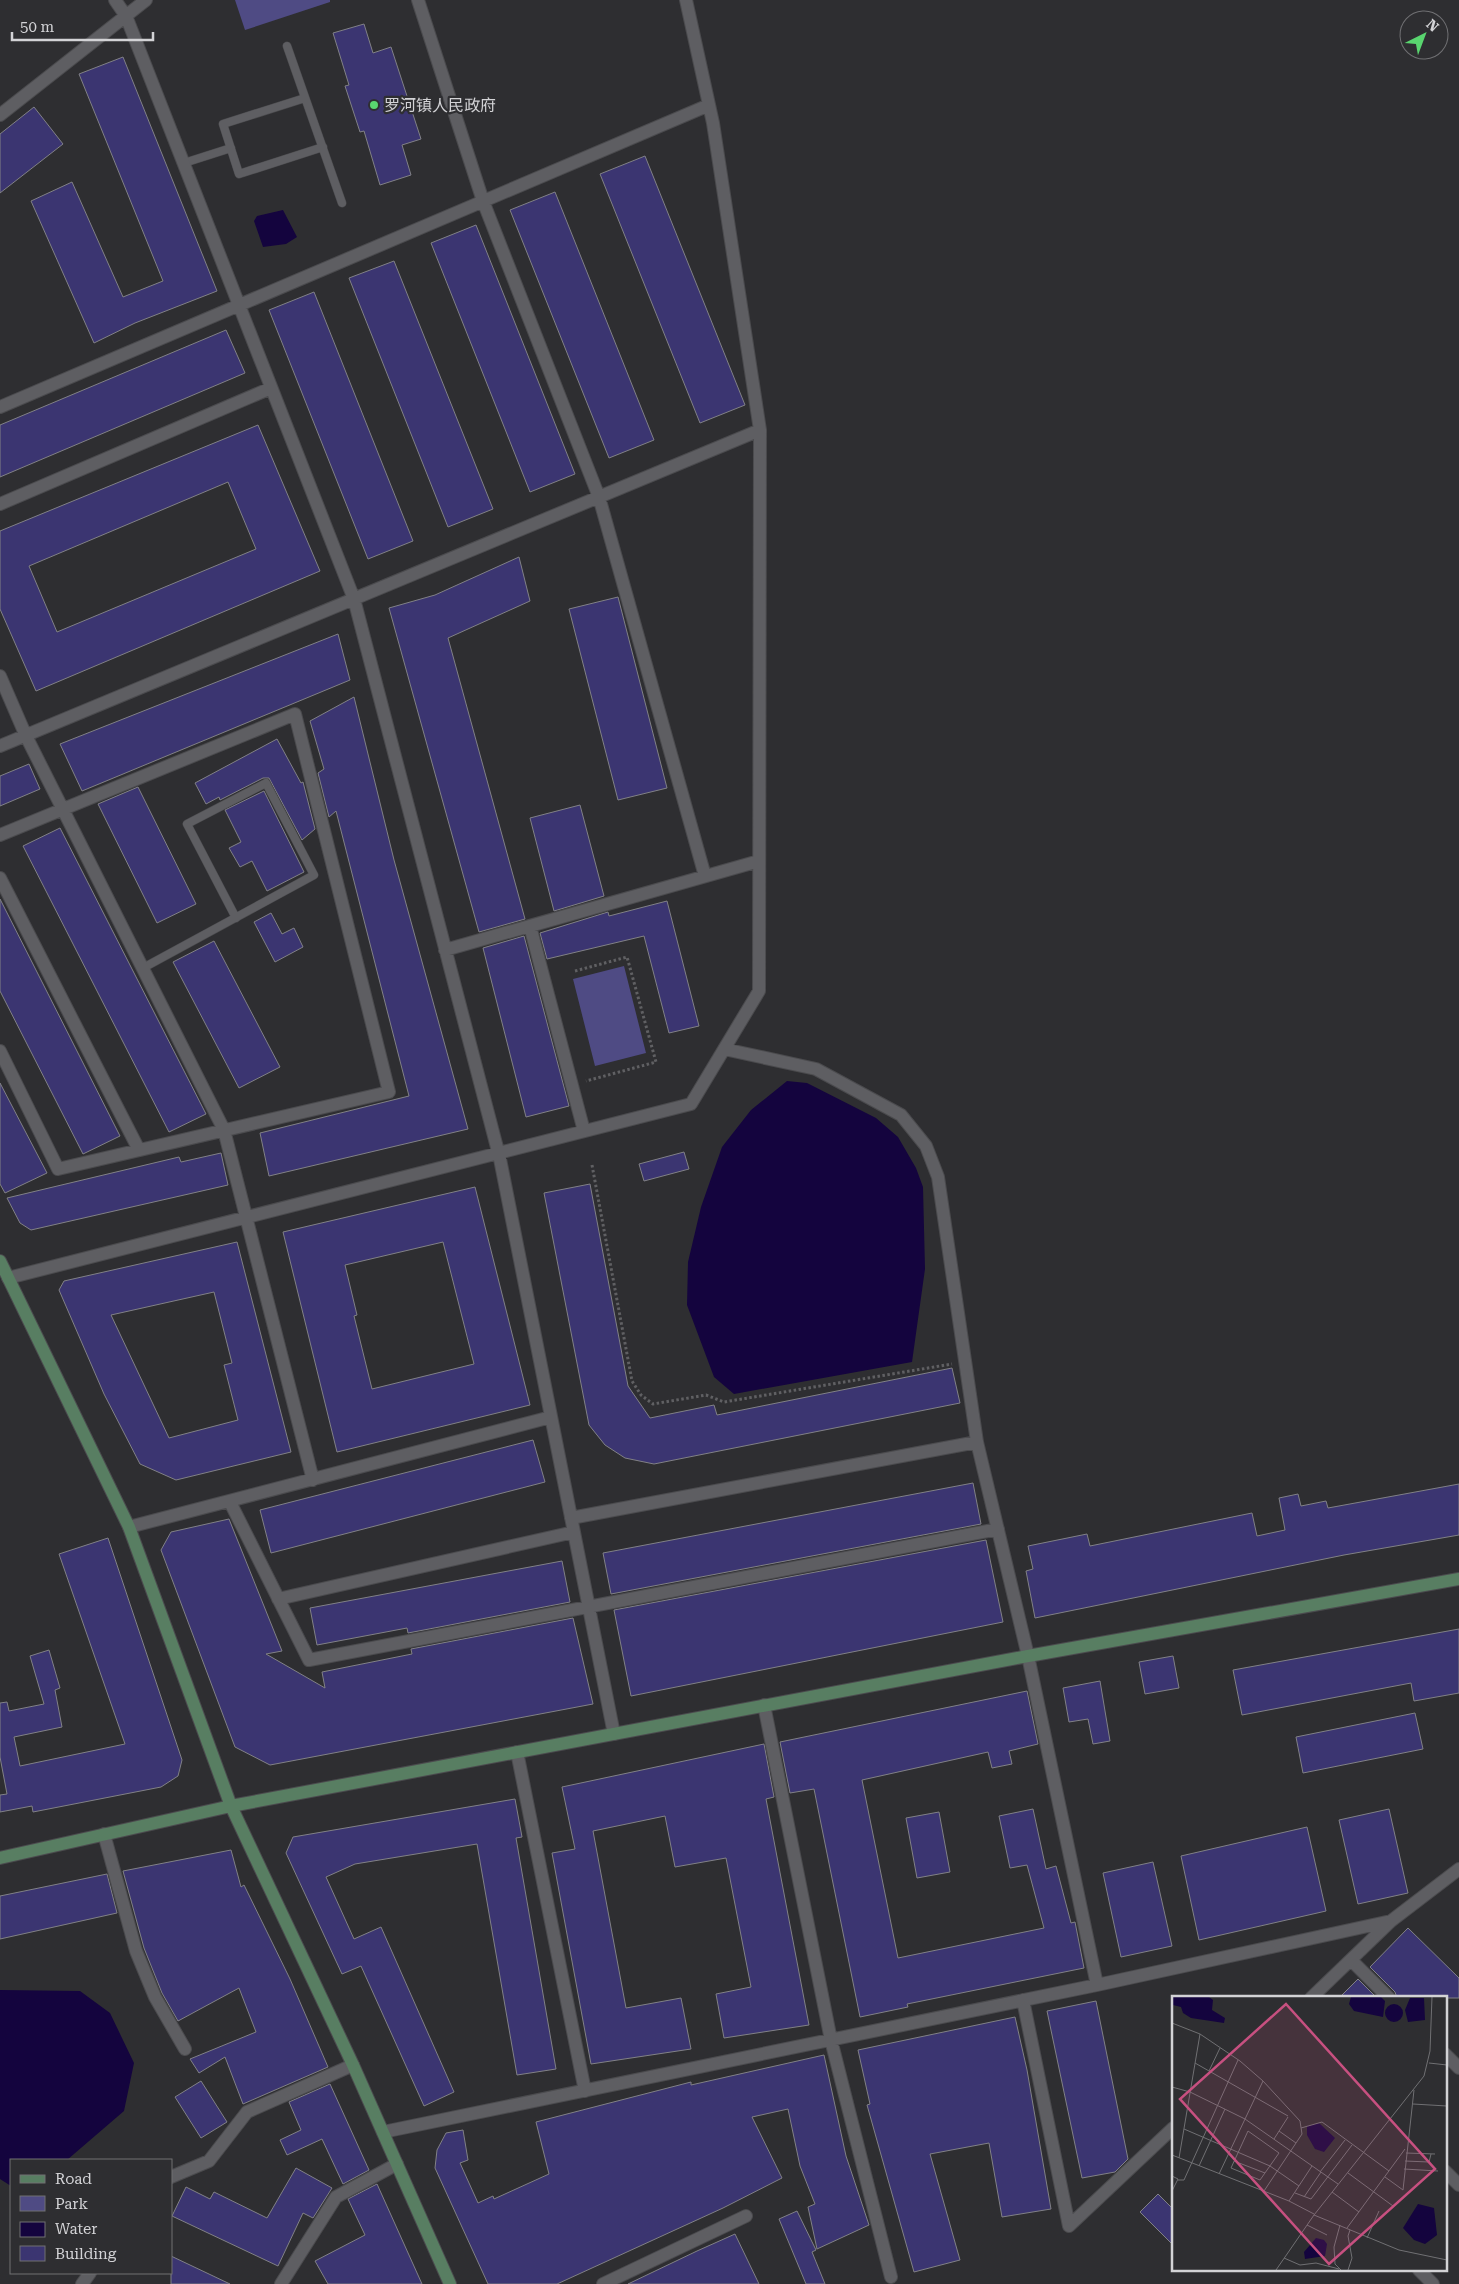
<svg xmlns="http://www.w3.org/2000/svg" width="1459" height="2284" font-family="'Roboto Serif','Noto Sans SC',serif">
  <rect width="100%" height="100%" fill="#2e2e31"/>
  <path fill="#4f4b84" d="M235 0H330V2L245 30Z
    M624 966 646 1053 595 1066 573 979Z"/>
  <path fill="#14043e" d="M283 210 297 237 286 244 263 247 254 221 257 216Z
    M787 1081 807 1083 876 1118 898 1137 916 1168 923 1187 925 1269 912 1362 734 1394 714 1377 687 1305 688 1262 701 1207 722 1147 751 1110Z
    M0 1990 80 1991 110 2013 134 2063 124 2111 67 2160H11V2186L0 2179Z"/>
  <path fill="#3b3571" stroke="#818186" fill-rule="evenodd" d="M364 24 373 53 391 47 421 139 402 145 411 175 380 185 364 131 360 132 345 86 349 85 333 33Z
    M123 57 217 291 135 323 94 343 31 201 72 182 123 297 163 281 79 74Z
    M34 107 63 144 0 193V134Z
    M645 156 745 405 700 423 600 174Z
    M555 192 654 440 609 458 510 210Z
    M476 225 575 474 530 492 431 243Z
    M394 261 493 509 448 527 349 278Z
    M314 292 413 541 368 559 269 310Z
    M226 330 245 373 0 477V425Z
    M258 425 320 571 36 691 0 609V531ZM228 482 256 549 57 632 29 566Z
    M519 557 530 601 448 638 525 919 479 932 389 608 435 595Z
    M618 597 667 788 618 800 569 609Z
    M338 634 350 680 82 791 60 744Z
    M354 697 394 860 468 1129 269 1176 260 1133 409 1096 336 811 329 817 318 773 324 769 310 721Z
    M277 739 301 783 303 782 315 829 302 840 269 778H263L220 800 219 797 206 804 195 783Z
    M29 764 40 789 0 806V776Z
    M138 787 196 904 157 923 98 804Z
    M264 791 304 872 267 891 252 861 240 867 229 848 241 842 225 810Z
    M580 805 604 896 554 911 530 818Z
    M60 828 206 1114 169 1132 23 846Z
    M0 899 120 1136 83 1154 0 991Z
    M667 901 699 1026 669 1033 644 936 547 959 540 933 608 912 609 916Z
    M271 913 282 934 294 928 303 947 275 962 254 922Z
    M524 936 569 1106 526 1117 483 948Z
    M214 941 280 1067 239 1088 173 962Z
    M0 1083 47 1173 5 1193 0 1184Z
    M684 1152 689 1169 644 1181 639 1164Z
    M221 1153 228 1185 31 1230 20 1223 7 1198 179 1157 181 1162Z
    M590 1184 628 1386 650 1418 714 1405 717 1415 952 1368 960 1403 654 1464 625 1458 605 1445 589 1425 544 1193Z
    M475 1187 530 1405 337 1452 283 1232ZM443 1242 474 1364 372 1389 354 1316 357 1315 345 1265Z
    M237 1242 291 1452 176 1480 140 1464 104 1394 59 1290 64 1281ZM214 1292 232 1363 224 1365 238 1420 169 1438 111 1315Z
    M533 1440 545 1482 271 1553 260 1510Z
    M973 1483 981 1524 611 1594 603 1553Z
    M1459 1484V1535L1344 1555 1035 1618 1026 1571 1033 1569 1028 1546 1087 1534 1090 1546 1252 1513 1257 1536 1285 1530 1279 1498 1298 1494 1301 1506 1326 1501 1328 1508Z
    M229 1519 282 1651 266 1654 325 1688 322 1672 412 1654 411 1649 573 1618 593 1704 270 1765 235 1747 161 1550 171 1532Z
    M108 1538 182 1760 178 1776 161 1787 33 1812 32 1806 0 1812V1795L7 1794 0 1757V1703L7 1702 9 1711 44 1704 30 1656 49 1650 60 1688 55 1690 62 1727 14 1737 20 1766 125 1744 59 1554Z
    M986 1540 1003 1622 631 1696 614 1610Z
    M562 1561 570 1602 408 1633 407 1628 317 1645 310 1608Z
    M1459 1629V1693L1414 1701 1411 1683 1242 1715 1233 1670Z
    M1173 1656 1179 1688 1145 1694 1139 1662Z
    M1100 1681 1110 1741 1093 1744 1088 1719 1069 1722 1063 1688Z
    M1027 1691 1038 1744 1009 1751 1012 1764 992 1768 988 1752 862 1780 898 1958 1044 1928 1027 1865 1010 1868 999 1816 1033 1809 1046 1869 1056 1866 1071 1923 1075 1922 1084 1968 907 2004 908 2007 860 2017 814 1789 790 1793 780 1742Z
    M1415 1713 1423 1749 1303 1773 1296 1737Z
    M764 1744 774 1797 766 1799 809 2025 724 2038 716 1994 751 1987 726 1858 675 1867 665 1816 593 1831 626 2008 681 1998 691 2049 591 2064 552 1853 575 1849 562 1787Z
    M515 1799 522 1837 516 1838 556 2069 517 2075 477 1844 355 1864 326 1877 354 1939 381 1927 454 2092 424 2106 361 1966 342 1974 286 1853 293 1837Z
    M1389 1809 1408 1893 1358 1904 1339 1820Z
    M939 1812 950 1872 917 1878 906 1818Z
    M1307 1827 1326 1911 1199 1940 1181 1856Z
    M231 1850 241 1887 244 1885 290 1979 328 2067 243 2104 225 2057 199 2073 190 2059 256 2032 239 1988 178 2021 162 1993 144 1948 123 1871Z
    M1153 1862 1172 1946 1121 1957 1103 1873Z
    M107 1874 117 1913 0 1939V1896Z
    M1408 1928 1459 1978V1998H1397L1395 1992 1370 1967Z
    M1358 1979 1377 1998H1339Z
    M1096 2001 1128 2159 1115 2172 1082 2178 1047 2011Z
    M1015 2017 1027 2070 1051 2209 1002 2217 989 2143 930 2154 960 2260 914 2272 867 2105 870 2104 858 2050Z
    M824 2055 846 2156 869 2225 817 2249 808 2207 815 2204 800 2166 788 2109 752 2117 782 2178 723 2208 557 2284H488L435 2168 437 2150 446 2133 463 2130 468 2160 460 2163 478 2203 493 2196 494 2199 549 2174 536 2122 691 2082V2085Z
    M201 2081 227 2122 201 2138 175 2097Z
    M330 2084 369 2170 343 2184 322 2139 287 2155 280 2140 301 2130 289 2102Z
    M296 2168 332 2188 313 2218 303 2213 278 2266 172 2216 186 2187 210 2199 214 2192 267 2218Z
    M377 2184 422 2284H328L315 2261 365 2235 348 2199Z
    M1158 2194 1173 2209V2245L1140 2212Z
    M797 2211 816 2250 812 2252 825 2284H806L779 2219Z
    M735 2234 759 2284H628L697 2251Z
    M171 2256 230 2284H171Z"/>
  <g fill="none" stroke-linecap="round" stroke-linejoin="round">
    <g stroke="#4b4b4e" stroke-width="9">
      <path id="lane" d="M287 46 342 203
        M305 98 223 124 239 174 323 147
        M184 163 231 148
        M143 968 314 875 266 783 187 824 236 918"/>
    </g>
    <g stroke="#4b4b4e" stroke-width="14">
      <path id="street" d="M115 0 126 16 354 599 500 1159 614 1734
        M418 0 483 201 599 497 705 876
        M0 115 146 0
        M0 407 709 105
        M0 504 271 388
        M0 676 26 736 224 1130 313 1480
        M0 746 760 430
        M0 835 295 714 389 1092 58 1169 0 1051
        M0 878 139 1150
        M530 926 584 1131
        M445 950 759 861
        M724 1049 816 1069 901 1115 926 1146 938 1177 977 1442 1028 1656 1097 1985
        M8 1278 691 1104 759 991 760 430 713 123 686 0
        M230 1502 309 1660 998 1529
        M571 1518 977 1442
        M129 1527 551 1417
        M278 1599 574 1532
        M764 1705 831 2040 891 2277
        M517 1752 585 2091
        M104 1834 136 1951 155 1997 185 2049
        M1351 1960 1389 1998
        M1311 1998 1391 1921 1459 1869
        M1023 2000 1069 2226
        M1445 2054 1459 2068
        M383 2132 1097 1985 1391 1921
        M1445 2171 1459 2185
        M171 2177 209 2161 247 2112 353 2065
        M1069 2226 1173 2128
        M1419 2270 1433 2284
        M82 2284 90 2273
        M281 2284 336 2197 397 2164
        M603 2284 746 2216"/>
    </g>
    <g stroke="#4b4b4e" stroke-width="14">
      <path id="secondary" d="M0 1261 129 1527 231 1806 353 2065 450 2284
        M0 1858 231 1806 1028 1656 1459 1579"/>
    </g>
    <path stroke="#606063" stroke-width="3" stroke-dasharray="2.5 2.5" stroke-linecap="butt" d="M575 971 627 957 656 1062 586 1081
      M592 1165 632 1381 641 1395 653 1404 706 1395 724 1402 952 1364"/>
    <use href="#lane" stroke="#5e5e62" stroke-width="8"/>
    <use href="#street" stroke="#5e5e62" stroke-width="12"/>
    <use href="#secondary" stroke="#587e62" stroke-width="12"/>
  </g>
  <circle fill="#59d56f" stroke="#2e2e31" stroke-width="2" cx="374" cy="105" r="5"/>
  <g text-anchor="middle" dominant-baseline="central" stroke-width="4.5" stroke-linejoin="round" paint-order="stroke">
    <g font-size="16" fill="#d3d3d6" stroke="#2e2e31" text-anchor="start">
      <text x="384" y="105">罗河镇人民政府</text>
    </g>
  </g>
  <g transform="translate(1172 1996)">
    <rect width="275" height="275" fill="#2e2e31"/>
    <path d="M0 1H37L41 4 40 14 53 22 52 27 19 22 11 17 9 11 1 9ZM179 1H209L213 5 211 21 182 15 177 8ZM238 2H252L253 24 236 26 233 14ZM213 17a9 9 0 1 1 18 0a9 9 0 1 1-18 0ZM147 127 163 142 152 156 143 153 135 139V130ZM246 208 262 212 265 239 253 248 242 244 231 232ZM144 242 152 244 155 248 153 260 133 263 132 256Z" fill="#14043e"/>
    <path fill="none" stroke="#707073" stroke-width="1" d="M0 27 28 38 68 65 91 85 128 125 130 138 92 195M23 67 116 120M257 67 275 69M37 75 48 52M0 91 18 96 73 123 166 188M241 108 275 110M129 132 150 126 217 175M12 133 98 170 127 190M76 135 107 157 88 184 59 172ZM107 135 124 147M102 143 116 121M234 157 263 158M0 159 117 205 142 218M7 162 28 38M62 165 93 177M233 165 257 166 259 158M27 170 53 113M232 173 266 175M148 176 173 144M176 177 221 210M47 178 91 85M0 180 6 183 0 195M213 181 231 194M6 184H12L66 64M231 194 242 94M160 196 187 216M123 197 139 203 180 149M132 201 149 176M117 205 140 170M142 219 227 254 275 264M135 229 155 239M168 229 162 251 163 268 169 274M175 232 233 153M195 242 207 215M112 262 128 269 144 267 167 273M104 274 142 219 252 80 258 55 260 1M176 274 180 262 176 240 178 234"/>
    <path fill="#c75080" fill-opacity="0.15" stroke="#c75080" stroke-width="2.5" d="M114 8 263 173 157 268 8 103Z"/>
    <rect width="275" height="275" fill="none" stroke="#d3d3d6" stroke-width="2.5"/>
  </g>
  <rect x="10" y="2159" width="162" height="115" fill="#2e2e31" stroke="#707073"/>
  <rect x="20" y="2175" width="25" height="8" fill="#587e62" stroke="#707073"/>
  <text x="55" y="2184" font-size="15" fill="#d3d3d6">Road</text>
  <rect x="20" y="2196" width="25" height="15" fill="#4f4b84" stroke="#707073"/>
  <text x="55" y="2209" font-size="15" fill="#d3d3d6">Park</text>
  <rect x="20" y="2222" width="25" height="15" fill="#14043e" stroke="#707073"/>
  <text x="55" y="2234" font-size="15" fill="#d3d3d6">Water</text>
  <rect x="20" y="2246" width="25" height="15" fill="#3b3571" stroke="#707073"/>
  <text x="55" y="2259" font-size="15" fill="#d3d3d6">Building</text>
  <g transform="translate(1424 35) rotate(42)"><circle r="24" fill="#2e2e31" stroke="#707073"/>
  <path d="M0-4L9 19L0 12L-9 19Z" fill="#59d56f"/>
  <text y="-8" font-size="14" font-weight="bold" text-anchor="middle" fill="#d3d3d6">N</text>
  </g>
  <path d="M12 32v8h141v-8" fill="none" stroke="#d3d3d6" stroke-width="2.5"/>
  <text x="20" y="32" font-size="15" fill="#d3d3d6" stroke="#2e2e31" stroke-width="4" paint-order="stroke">50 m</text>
</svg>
